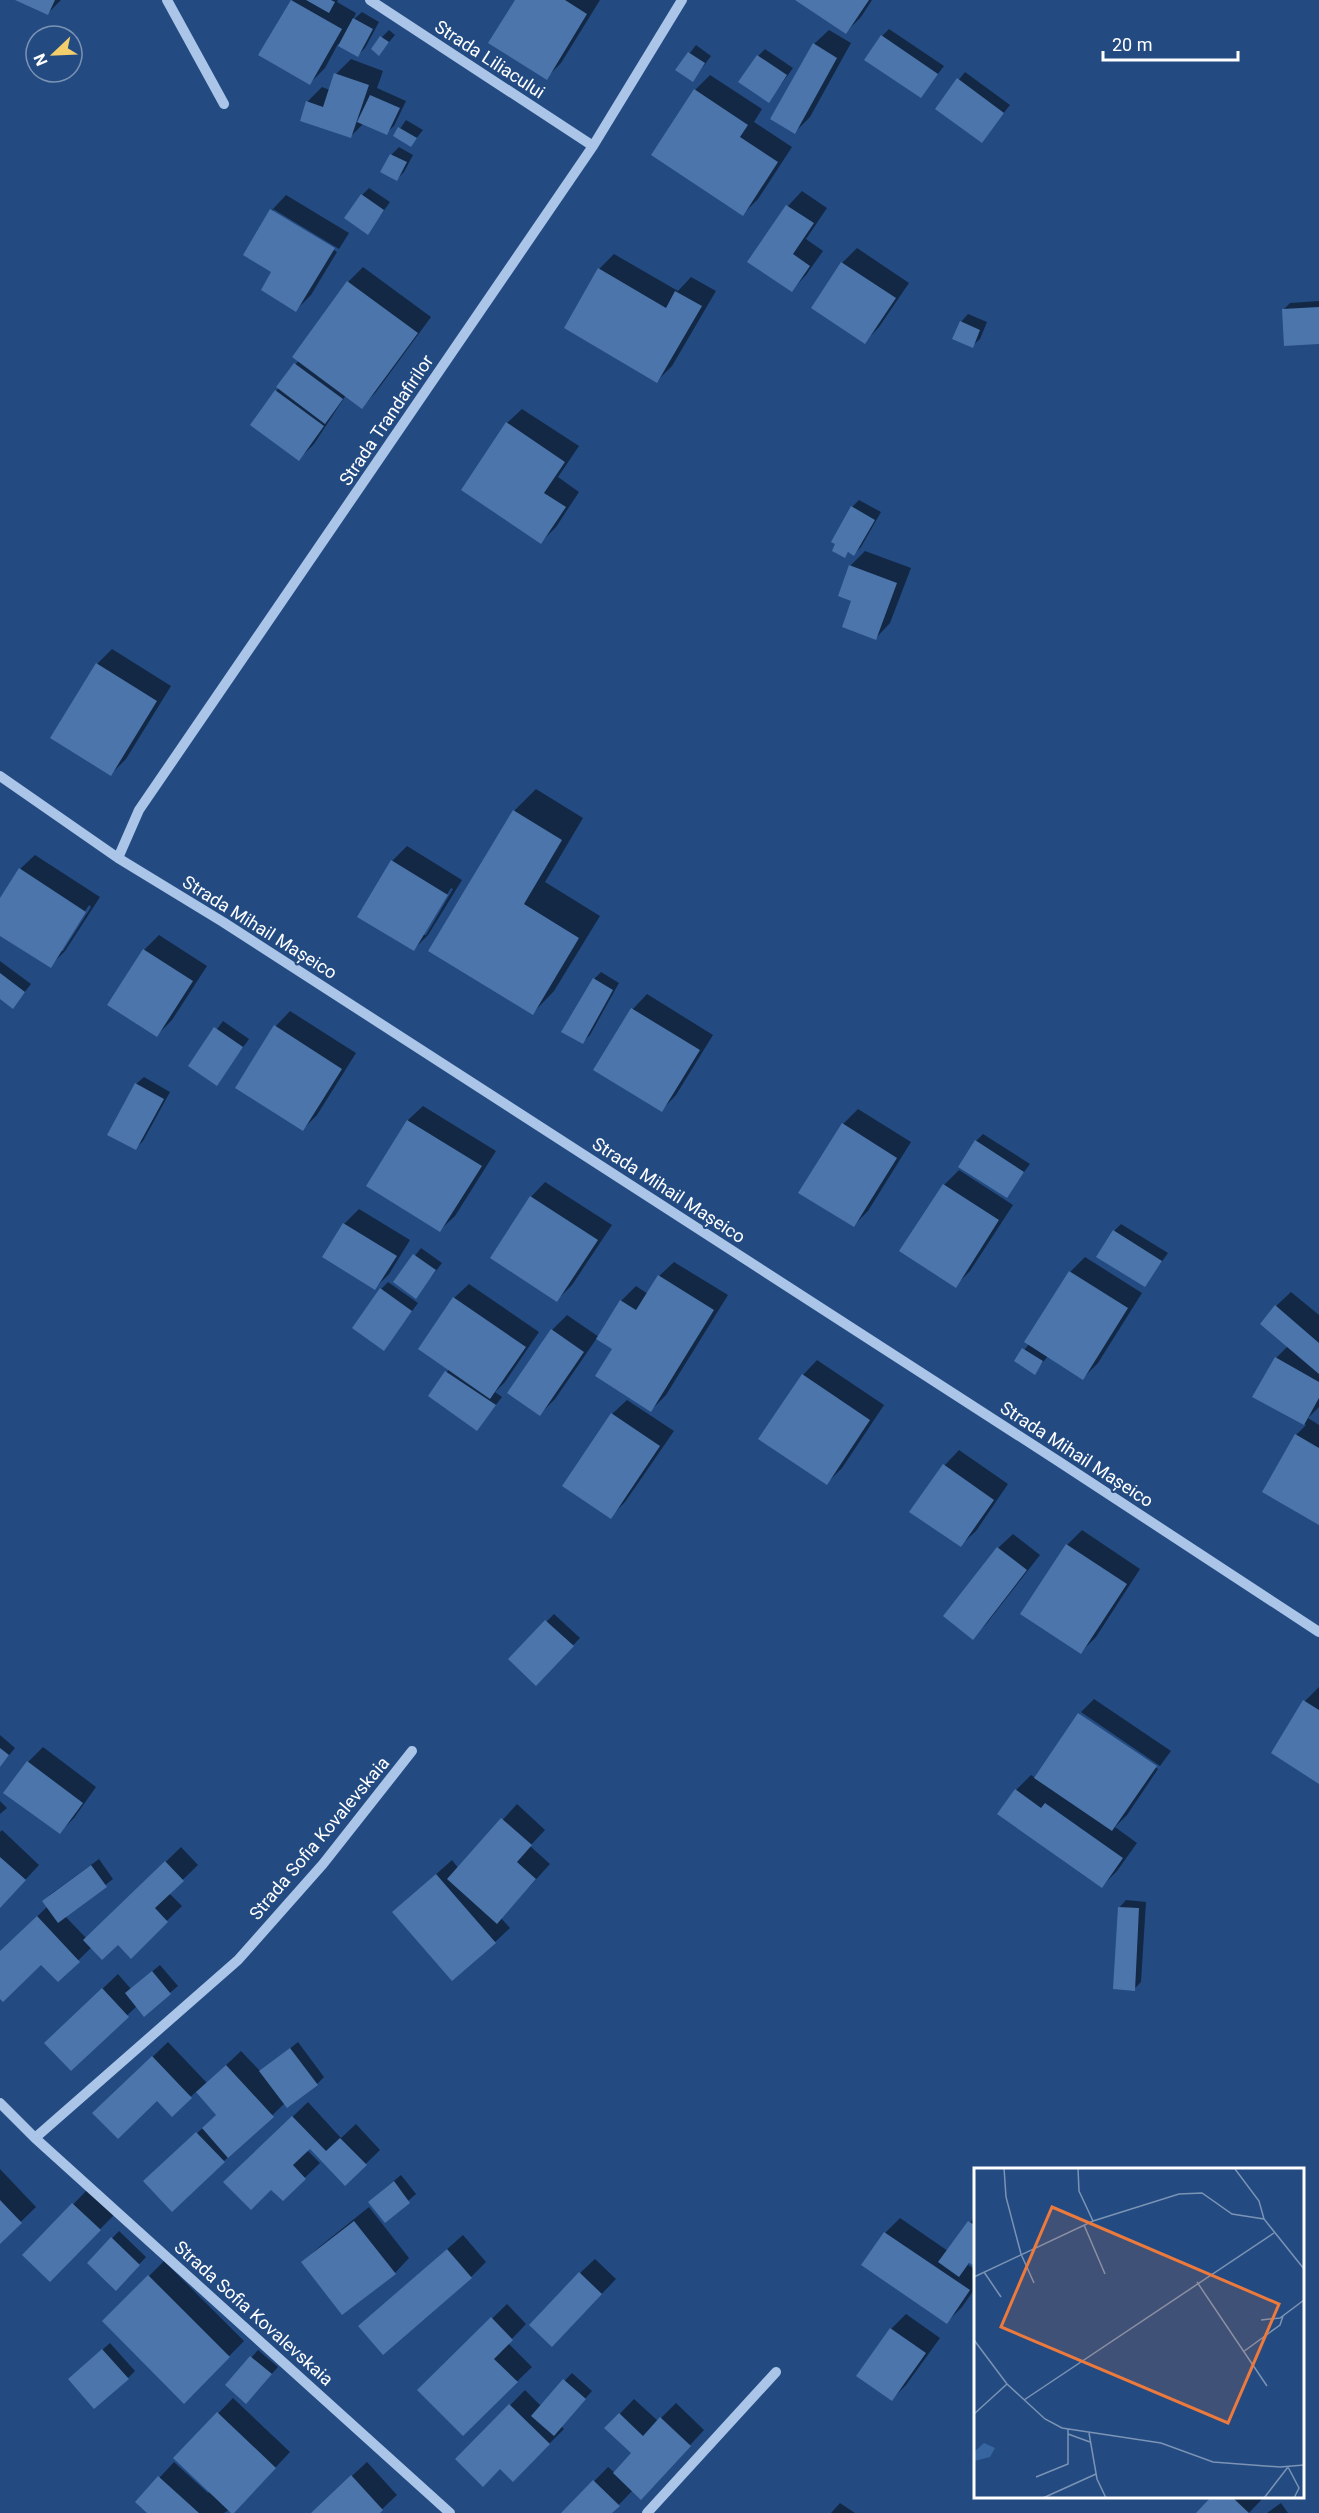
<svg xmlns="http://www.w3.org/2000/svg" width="1319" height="2513" font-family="Roboto,sans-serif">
  <rect width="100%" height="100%" fill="#234b82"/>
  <path fill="#0007" fill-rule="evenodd" d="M19 0H61L48 13Z
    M292 0H338L337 2 356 13 353 20 362 12 379 22 365 48 358 55 338 44 325 68 310 83 260 54Z
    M516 0H600L561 63 546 78Z
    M798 0H872L861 17 846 32Z
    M889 29 944 66 921 96 882 36Z
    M389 30 395 35 379 54 382 37Z
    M829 30 851 43 810 117 795 132 814 44Z
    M696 45 711 56 693 80 678 69Z
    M765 49 793 68 769 101 758 56Z
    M351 59 383 71 377 88 406 101 394 126 386 133 364 123 350 137 302 120 308 101 322 87 330 90 336 74Z
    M965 72 1010 105 982 141 937 108Z
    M710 75 762 109 754 122 792 147 758 199 743 214 695 90Z
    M406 120 423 130 411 145 395 136Z
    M399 147 413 155 404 172 397 179 382 171 392 154Z
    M369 188 390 202 368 233 362 195Z
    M802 191 827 208 806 239 823 251 806 275 792 290 788 206Z
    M286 195 349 233 339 249 273 209V212L337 252 311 295 296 310 273 272 245 254 272 210Z
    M857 248 909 283 879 327 865 342 813 307 842 263Z
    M614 254 678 291 691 277 716 291 672 366 657 381 599 269Z
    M363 267 431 317 376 392 362 407 346 395 314 444 299 459 276 391 279 388 278 387 299 360 294 357 348 282Z
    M1319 301V343L1283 310 1290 303Z
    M968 314 987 322 980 339 972 346 961 322Z
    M522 409 579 446 558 477 579 492 556 527 541 542 507 423Z
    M859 500 881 512 861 547 854 554 850 551 844 556 852 507Z
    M865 551 911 568 890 623 876 638 853 600 850 566Z
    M112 649 171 686 126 759 111 774 97 664Z
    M536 789 583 818 545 882 600 916 554 991 533 1013 430 950 514 811Z
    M407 846 462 880 428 935 413 950 392 861ZM451 888 453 889 426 935H422Z
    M35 855 100 897 65 951 50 966 0 934V901L20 869ZM89 905 91 907 63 951H60Z
    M159 935 207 966 172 1020 157 1035 109 1005 144 950Z
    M0 961 31 984 13 1007 0 998Z
    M601 972 619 983 590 1035 583 1042 594 979Z
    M647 994 713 1035 676 1095 662 1110 596 1069 633 1009Z
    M290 1011 356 1053 317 1115 302 1130 276 1026Z
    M223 1021 249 1039 216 1084 190 1066Z
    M144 1077 170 1092 143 1141 136 1148V1084Z
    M423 1106 496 1151 455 1216 440 1230 368 1186 408 1120Z
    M858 1109 911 1142 868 1211 853 1226 843 1124Z
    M983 1134 1030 1164 1006 1196 976 1141Z
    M959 1170 1013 1205 970 1271 955 1286 901 1251 944 1185Z
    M545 1182 612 1225 572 1285 557 1300 531 1197Z
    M359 1209 410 1240 389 1274 375 1288 344 1224Z
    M1121 1224 1168 1253 1145 1285 1114 1231Z
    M421 1248 442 1263 416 1297 395 1282Z
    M1085 1257 1142 1293 1098 1363 1083 1378 1048 1356 1034 1373 1016 1361 1029 1344 1026 1342 1070 1272Z
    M674 1262 728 1295 666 1395 651 1410 614 1349 597 1338 555 1399 540 1414 552 1330 567 1315 599 1337 621 1301 636 1286 648 1294 659 1276Z
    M388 1282 418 1303 384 1349 381 1289Z
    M469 1284 539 1332 505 1382 495 1392 502 1397 477 1429 430 1395 449 1369 454 1298Z
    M1291 1292 1319 1315V1407L1308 1418 1319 1425V1523L1264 1491 1296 1435 1306 1425 1254 1396 1276 1358 1288 1346 1276 1306Z
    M817 1360 884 1405 842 1468 827 1483 803 1375Z
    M627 1400 674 1431 625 1502 610 1517 612 1414Z
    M959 1450 1008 1484 976 1531 961 1545 911 1511 945 1465Z
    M1082 1530 1140 1569 1096 1637 1081 1652 1067 1545Z
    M1013 1534 1040 1555 987 1623 973 1638 998 1548Z
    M554 1614 580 1638 536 1684 510 1659Z
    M1319 1687V1782L1305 1701Z
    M1094 1699 1171 1751 1160 1766 1081 1712Z
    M1080 1713V1716L1158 1769 1127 1815 1115 1827 1137 1843 1117 1871 1102 1886 1016 1790 1031 1775 1035 1778Z
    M0 1735 15 1748 0 1766Z
    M43 1747 96 1787 74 1818 60 1832 28 1762Z
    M0 1801 7 1808 0 1814Z
    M517 1804 545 1830 530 1846 550 1864 501 1918 510 1928 495 1942 394 1912 452 1860 459 1869Z
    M2 1830 39 1865 0 1907V1832Z
    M181 1847 198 1865 169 1893 182 1906 131 1956 118 1943 92 1947 58 1980 42 1963 0 1997V1952L48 1906 44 1901 51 1894 99 1859 113 1879 65 1916 87 1939Z
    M1126 1900 1146 1902 1141 1982 1134 1989 1119 1908Z
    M160 1965 178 1986 144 2015 137 2006 71 2069 61 2028 118 1974 131 1989Z
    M168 2042 207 2083 241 2051 261 2072 298 2042 324 2077 317 2084 285 2103 224 2161 160 2167 218 2114 197 2091 172 2114 157 2099 94 2113Z
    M308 2102 341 2138 356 2124 380 2150 345 2184 310 2147 307 2150 320 2163 283 2199 271 2187 240 2167Z
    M0 2169 36 2207 0 2242Z
    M401 2175 416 2194 385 2221 377 2195Z
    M88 2189 115 2214 50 2280 24 2255Z
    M369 2207 409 2258 395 2273 303 2262 318 2248Z
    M976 2215V2266L971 2262 968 2265 976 2270V2287L962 2307 947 2322 885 2233 900 2218 948 2251Z
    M119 2231 146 2257 116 2289 89 2263Z
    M463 2235 486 2262 471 2277 360 2326Z
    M595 2259 616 2279 567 2330 580 2273Z
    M164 2261 244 2341 184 2402 104 2321Z
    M507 2304 526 2324 508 2343 532 2367 463 2434 419 2390Z
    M906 2314 940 2338 906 2385 892 2399 891 2329Z
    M110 2343 135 2371 128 2378 77 2372Z
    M258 2350 278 2367 253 2395 227 2385Z
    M572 2373 592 2391 561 2426 564 2429 513 2480 500 2468 457 2459 525 2390 541 2406Z
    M233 2398 290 2452 247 2498 224 2513H149L137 2502 174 2462 208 2493 210 2491 175 2458Z
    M634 2399 658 2421 676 2403 704 2430 655 2483 633 2490 611 2513H563L608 2467 615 2473 633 2453 606 2428Z
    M367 2462 397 2495 378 2513H312Z
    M1214 2496H1262L1263 2498 1249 2513H1199Z
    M840 2503 855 2513H831Z
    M1281 2503 1288 2513H1267Z"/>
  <path fill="#4b75ab" d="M15 0H55L48 15Z
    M291 0 342 29 310 85 258 55Z
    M306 0H331L335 2 329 13Z
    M515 0H565L587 14 547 80 488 43Z
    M795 0H869L846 34Z
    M353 18 373 29 358 57 338 46Z
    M881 35 938 74 921 98 864 60Z
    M380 36 389 42 379 56 371 49Z
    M813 43 837 58 795 134 770 119Z
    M688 52 705 63 693 82 675 70Z
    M757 55 787 75 769 103 738 82Z
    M334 73 369 85 351 138 300 121 306 101 323 107Z
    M957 78 1004 113 982 143 935 109Z
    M694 89 748 125 740 137 778 162 743 216 651 155Z
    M370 95 400 108 387 135 357 122Z
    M398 127 417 138 411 147 393 136Z
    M390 154 407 162 397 181 380 172Z
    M361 194 384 210 368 235 344 218Z
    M786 205 814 223 793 254 810 266 792 292 747 262Z
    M270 209 335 248 296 312 261 290 271 272 243 255Z
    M841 262 896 298 865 344 811 308Z
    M598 268 666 308 675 291 702 306 657 383 564 328Z
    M347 281 418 333 362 409 292 357Z
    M1319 307V344L1284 346 1282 309Z
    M960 321 980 330 973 348 952 339Z
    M294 363 343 399 325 424 276 387Z
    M275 390 324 426 299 461 250 425Z
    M506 422 565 462 544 493 566 507 541 544 461 490Z
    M851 506 875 520 854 556 848 552 845 558 832 551 835 544 831 542Z
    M849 565 897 583 876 640 842 627 851 601 838 596Z
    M96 663 157 701 111 776 50 738Z
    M513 810 562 840 524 904 579 938 533 1015 428 951Z
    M391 860 448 895 414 951 357 917Z
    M19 868 86 912 51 968 0 936V898Z
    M143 949 193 981 157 1037 107 1005Z
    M0 973 25 992 13 1009 0 999Z
    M593 978 613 990 583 1044 561 1032Z
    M631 1008 700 1050 662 1112 593 1070Z
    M274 1025 342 1069 303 1131 235 1088Z
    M214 1027 243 1047 217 1086 188 1066Z
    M135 1083 164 1099 136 1150 107 1135Z
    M407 1120 482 1166 440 1232 366 1186Z
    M842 1123 897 1158 854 1227 798 1193Z
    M975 1140 1024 1172 1007 1198 958 1167Z
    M943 1184 999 1220 956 1288 899 1251Z
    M530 1196 598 1240 557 1302 490 1258Z
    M343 1223 397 1256 375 1290 322 1257Z
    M1113 1230 1162 1261 1145 1287 1096 1257Z
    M413 1254 436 1270 416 1299 393 1282Z
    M1069 1271 1128 1308 1083 1380 1024 1342Z
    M658 1275 714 1310 651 1412 595 1376 612 1349 596 1339 620 1300 636 1310Z
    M380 1288 412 1311 384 1351 352 1328Z
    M453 1297 526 1347 490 1399 418 1349Z
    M1275 1305 1319 1343V1374L1260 1324Z
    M551 1329 584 1352 540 1416 507 1393Z
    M1022 1348 1043 1361 1035 1375 1014 1361Z
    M1275 1357 1319 1382V1398L1304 1425 1252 1397Z
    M445 1371 496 1405 477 1431 428 1396Z
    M802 1374 870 1420 827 1485 758 1439Z
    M611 1413 660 1446 611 1519 562 1486Z
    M1295 1434 1319 1448V1525L1262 1492Z
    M943 1464 994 1500 961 1547 909 1512Z
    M1066 1544 1127 1584 1081 1654 1020 1614Z
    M997 1547 1027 1570 973 1640 943 1616Z
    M545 1620 574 1646 536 1686 508 1659Z
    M1303 1700 1319 1710V1784L1271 1753Z
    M1078 1713 1157 1766 1112 1831 1034 1778Z
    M0 1748 9 1755 0 1767Z
    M27 1761 83 1803 60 1834 3 1793Z
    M1015 1789 1041 1808 1045 1803 1123 1858 1102 1888 997 1814Z
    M501 1818 532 1845 517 1862 536 1879 497 1924 447 1879Z
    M0 1857 26 1880 0 1908Z
    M165 1861 184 1881 155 1908 168 1922 131 1959 118 1945 102 1960 83 1940Z
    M91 1865 107 1887 58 1923 42 1901Z
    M436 1874 496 1943 452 1981 392 1912Z
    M1118 1907 1139 1908 1135 1991 1113 1989Z
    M37 1916 80 1962 58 1982 41 1965 3 2002 0 1999V1951Z
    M152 1971 171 1994 144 2017 125 1993Z
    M102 1988 129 2017 71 2071 44 2043Z
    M290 2048 318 2085 287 2108 259 2071Z
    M152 2056 192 2098 172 2117 157 2101 118 2139 92 2113Z
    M226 2065 274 2117 228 2158 202 2128 216 2115 196 2092Z
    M292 2116 326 2151 340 2138 367 2165 345 2186 310 2149 293 2165 306 2179 283 2201 271 2190 251 2210 223 2182Z
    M196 2132 225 2162 172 2212 143 2181Z
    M394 2181 410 2203 385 2223 368 2202Z
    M0 2200 22 2223 0 2244Z
    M72 2203 101 2230 50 2282 22 2255Z
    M354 2221 396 2274 342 2315 301 2262Z
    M968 2221 976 2226V2267L969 2263 959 2277 938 2262Z
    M884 2232 970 2290 947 2324 861 2265Z
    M111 2237 140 2265 116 2291 87 2263Z
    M447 2249 472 2278 383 2355 358 2326Z
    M579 2272 602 2294 552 2347 529 2325Z
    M148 2275 230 2357 184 2404 102 2321Z
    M491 2317 513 2340 494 2359 518 2382 463 2436 417 2390Z
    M890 2328 926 2353 892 2401 856 2376Z
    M102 2349 129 2379 94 2409 68 2379Z
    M250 2356 272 2374 246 2404 225 2385Z
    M563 2379 586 2399 554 2436 531 2416Z
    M509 2404 550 2444 513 2482 500 2469 483 2487 455 2459Z
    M217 2412 276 2468 234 2513H231L173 2458Z
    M619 2413 643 2436 660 2417 691 2446 641 2500 613 2473 631 2453 604 2428Z
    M351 2475 383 2510 380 2513H311Z
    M158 2476 199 2513H147L135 2502Z
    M593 2480 620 2506 612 2513H561Z
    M1212 2496H1231L1249 2513H1196Z"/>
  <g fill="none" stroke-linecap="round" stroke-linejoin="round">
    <path stroke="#aac5e8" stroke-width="10" d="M167 0 224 104
      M370 0 593 146
      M0 776 118 858 223 922 1058 1461 1319 1632
      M118 858 139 810 593 146 682 0
      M0 2103 35 2138 450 2513
      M35 2138 238 1960 323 1864 412 1751
      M647 2513 776 2372"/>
  </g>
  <g text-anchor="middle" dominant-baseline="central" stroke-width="4.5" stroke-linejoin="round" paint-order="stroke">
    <g font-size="18" fill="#fff" stroke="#234b82">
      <text transform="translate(490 59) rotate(33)">Strada Liliacului</text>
      <text transform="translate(386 420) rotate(-56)">Strada Trandafirilor</text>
      <text transform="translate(260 927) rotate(32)">Strada Mihail Mașeico</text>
      <text transform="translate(669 1190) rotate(33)">Strada Mihail Mașeico</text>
      <text transform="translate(1077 1454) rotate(33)">Strada Mihail Mașeico</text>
      <text transform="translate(319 1838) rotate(-50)">Strada Sofia Kovalevskaia</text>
      <text transform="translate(254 2313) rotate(42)">Strada Sofia Kovalevskaia</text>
    </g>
  </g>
  <g transform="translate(974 2168)">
    <rect width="330" height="330" fill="#234b82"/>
    <path d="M10 275 21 280 16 289 0 293V284Z" fill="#3765a0"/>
    <path fill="none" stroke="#7b93b4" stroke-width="1.5" d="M30 0 32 29 47 86 60 115M104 0 105 23 119 53M261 1 285 33 290 51 330 101M110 57 131 106M10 104 27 129M0 109 119 53 205 26 228 25 258 46 290 51M223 114 293 218M287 152 306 150 330 132M0 172 33 216 71 251 88 260 187 275 239 294 306 299 330 297M269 184 306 157 309 148M50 232 300 65M0 246 33 216M115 265 123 311 132 330M94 266 116 274M314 299 325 320 320 330M62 309 94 296V261M69 330 122 306M290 330 314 299"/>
    <path fill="#ed7a3d" fill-opacity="0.15" stroke="#ed7a3d" stroke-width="3" d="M78 39 305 136 254 255 27 159Z"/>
    <rect width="330" height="330" fill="none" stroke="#fff" stroke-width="3"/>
  </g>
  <g transform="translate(54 54) rotate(247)"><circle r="28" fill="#234b82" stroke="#7b93b4" stroke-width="1.5"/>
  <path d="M0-4.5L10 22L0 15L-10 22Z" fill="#f3ce6d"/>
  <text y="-9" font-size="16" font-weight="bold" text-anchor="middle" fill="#ffffff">N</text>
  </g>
  <path d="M1103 51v9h135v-9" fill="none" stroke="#ffffff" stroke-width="3"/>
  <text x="1112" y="51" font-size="18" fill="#ffffff" stroke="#234b82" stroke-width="4.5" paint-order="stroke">20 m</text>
</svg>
